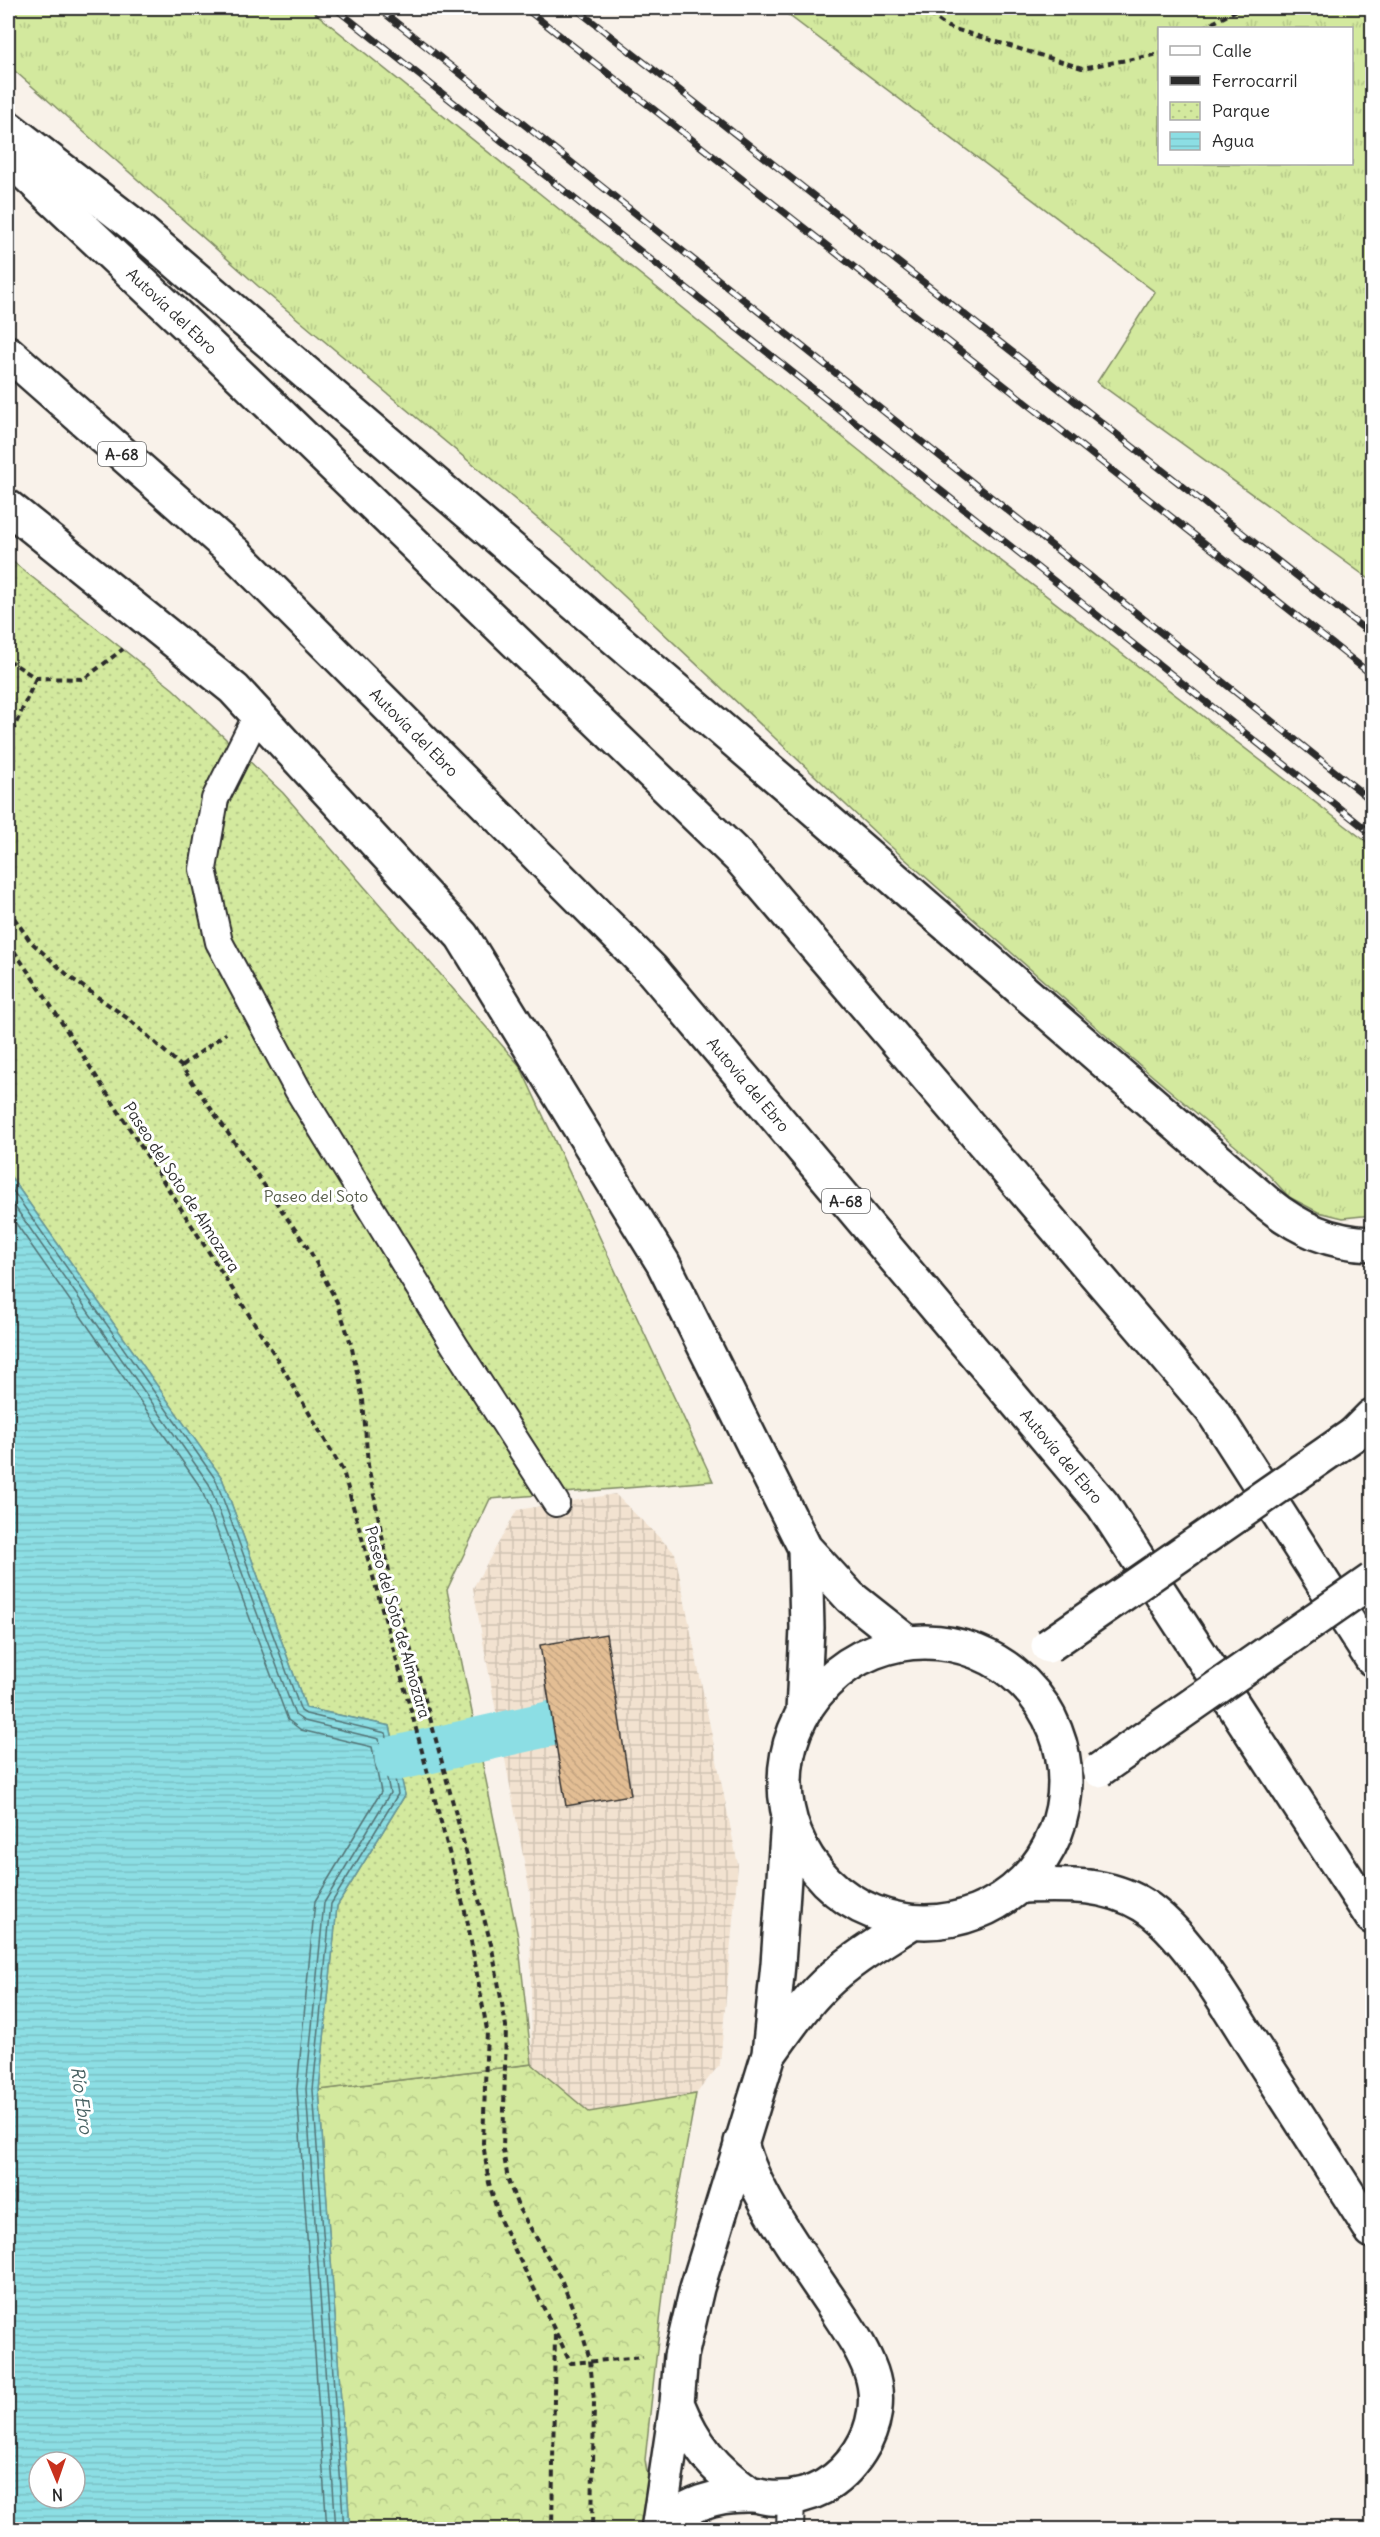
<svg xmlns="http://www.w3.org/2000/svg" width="1380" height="2537" font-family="Delius,sans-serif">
  <defs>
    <pattern id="industrial-grid" width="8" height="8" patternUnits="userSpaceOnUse" patternTransform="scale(1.5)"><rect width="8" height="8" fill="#f2e2d0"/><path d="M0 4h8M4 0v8" fill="none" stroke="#d0c2b3"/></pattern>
    <pattern id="grass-tufts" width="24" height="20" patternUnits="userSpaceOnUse" patternTransform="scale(1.5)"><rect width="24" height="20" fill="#d3e99e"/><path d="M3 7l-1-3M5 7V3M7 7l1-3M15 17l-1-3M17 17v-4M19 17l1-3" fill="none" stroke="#b5c888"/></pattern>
    <pattern id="forest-crowns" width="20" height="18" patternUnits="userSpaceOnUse" patternTransform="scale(1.5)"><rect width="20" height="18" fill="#d3e99e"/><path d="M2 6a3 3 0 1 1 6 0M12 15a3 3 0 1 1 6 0" fill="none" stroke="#b5c888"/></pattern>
    <pattern id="park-dots" width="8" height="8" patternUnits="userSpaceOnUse" patternTransform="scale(1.5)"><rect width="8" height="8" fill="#d3e99e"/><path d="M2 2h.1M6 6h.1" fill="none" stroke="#b5c888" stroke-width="1.8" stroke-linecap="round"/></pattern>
    <pattern id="water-rules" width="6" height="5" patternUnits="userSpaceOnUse" patternTransform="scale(1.5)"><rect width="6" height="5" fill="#8cdee4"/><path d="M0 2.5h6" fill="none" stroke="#79bfc4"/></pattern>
    <pattern id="building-back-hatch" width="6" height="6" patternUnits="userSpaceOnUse" patternTransform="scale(1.5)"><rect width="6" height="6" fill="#e3be94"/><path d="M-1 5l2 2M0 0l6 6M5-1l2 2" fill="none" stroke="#c3a380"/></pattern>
  </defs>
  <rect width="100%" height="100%" fill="#f9f2ea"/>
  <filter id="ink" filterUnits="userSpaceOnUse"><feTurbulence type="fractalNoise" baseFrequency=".0167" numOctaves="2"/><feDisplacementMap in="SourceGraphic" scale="12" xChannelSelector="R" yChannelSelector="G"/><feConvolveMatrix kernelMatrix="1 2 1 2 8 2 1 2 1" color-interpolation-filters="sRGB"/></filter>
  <g filter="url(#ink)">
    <path fill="url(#industrial-grid)" d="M615 1494 675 1553 738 1865 720 2064 696 2094 589 2112 532 2064 530 1893 473 1588 517 1510Z"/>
    <path fill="url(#grass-tufts)" stroke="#7f8a64" stroke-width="1.5" fill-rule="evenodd" d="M8 8H309L901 484 1372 846V1215L1343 1218 1318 1212 1289 1197 1266 1172 1129 1056 880 837 572 547 258 286 8 65Z
      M779 8H1372V581L1097 382 1155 292ZM1160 28H1352V164H1160Z"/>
    <path fill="url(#forest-crowns)" stroke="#7f8a64" stroke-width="1.5" d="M532 2064 589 2112 696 2094 668 2248 645 2460 657 2529H350L319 2090Z"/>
    <path fill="url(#park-dots)" stroke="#7f8a64" stroke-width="1.5" d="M8 558 173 689 283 793 520 1066 713 1481 490 1499 447 1590 518 1937 532 2064 319 2090 337 1906 405 1795 390 1726 306 1708 222 1478 8 1173Z"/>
    <path fill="url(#water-rules)" stroke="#65969a" stroke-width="1.5" fill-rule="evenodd" d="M8 1173 222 1478 306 1708 390 1726 405 1795 337 1906 319 2090 350 2529H8ZM39 2462H75V2498H39Z"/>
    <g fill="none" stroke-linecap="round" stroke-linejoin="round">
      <path stroke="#527375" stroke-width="1.5" d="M8 1184 216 1480 301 1711 306 1714 386 1733 398 1794 331 1904 313 2090 344 2530
        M8 1197 209 1484 295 1715 304 1721 379 1739 390 1793 324 1903 306 2089 336 2530
        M8 1212 201 1488 288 1720 301 1730 372 1747 381 1792 315 1901 297 2089 327 2530"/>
      <path stroke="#8cdee4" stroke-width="45" d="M397 1758 553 1723"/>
    </g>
    <path fill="url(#building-back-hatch)" stroke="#2b2b2b" stroke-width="1.5" d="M606 1634 631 1795 566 1806 540 1645Z"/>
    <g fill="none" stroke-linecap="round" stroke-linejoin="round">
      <g stroke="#2b2b2b" stroke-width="30">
        <path id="lane" d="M257 715 215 799 203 869 219 942 298 1090 455 1346 556 1503
          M790 2530 791 2498"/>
      </g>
      <g stroke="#2b2b2b" stroke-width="38">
        <path id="street" d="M8 507 234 689 462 936 663 1263 805 1548 850 1597 908 1643
          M1353 1435 1372 1416
          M785 1782a140 140 0 1 1 280 0a140 140 0 1 1-280 0Z
          M803 1712 807 1628 805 1548
          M770 2053C787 2029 804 2004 825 1984 851 1959 883 1941 912 1922
          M677 2403C694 2445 714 2469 751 2495
          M658 2530 677 2403 681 2356 697 2288 769 2054 778 1964 788 1820
          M660 2530C683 2504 717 2494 751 2495 757 2495 763 2497 769 2498 809 2501 839 2484 860 2451 875 2428 880 2398 871 2372 864 2352 852 2334 840 2316 809 2268 754 2197 741 2142"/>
      </g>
      <g stroke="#2b2b2b" stroke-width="38">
        <g id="highway">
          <path d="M8 128 131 223 798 795 1267 1203C1299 1229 1331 1243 1372 1244"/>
          <path id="s1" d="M8 157 203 340 739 857 1212 1410 1372 1659"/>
          <path id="s2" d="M8 353 236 554 652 970 1103 1505 1372 1917"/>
          <path d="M1020 1886C1063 1885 1105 1882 1143 1905 1186 1932 1227 2005 1254 2047 1294 2109 1333 2170 1372 2231"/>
        </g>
      </g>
      <path stroke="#2b2b2b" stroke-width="4" stroke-dasharray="6 4.5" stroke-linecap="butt" d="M921 8 948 27 1082 68 1160 54
        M1203 28 1241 8
        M8 660 36 678 84 679 123 649
        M8 742 36 678
        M8 909 30 941 71 978 130 1020 182 1067 310 1251 337 1302 351 1344 363 1400 368 1465 393 1591 419 1677 492 1948 506 2026 503 2150 508 2180 519 2209 561 2279 581 2329 590 2360 594 2401 592 2530
        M8 942 42 992 278 1360 343 1471 412 1714 467 1919 487 2030 483 2143 489 2183 500 2220 571 2363 643 2357
        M182 1066 226 1033
        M552 2530 555 2331"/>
      <use href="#lane" stroke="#fff" stroke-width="26"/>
      <use href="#street" stroke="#fff" stroke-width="33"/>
      <use href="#highway" stroke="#fff" stroke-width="33"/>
      <g stroke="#2b2b2b" stroke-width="7">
        <path id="rail" d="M335 8 1372 834
          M378 8 1372 801
          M525 8 1372 675
          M575 8 1372 635"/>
      </g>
      <use href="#rail" stroke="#fff" stroke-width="4.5" stroke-dasharray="14" stroke-linecap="butt"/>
      <g stroke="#2b2b2b" stroke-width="38" stroke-linecap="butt">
        <path id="street-bridge" d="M1048 1646 1353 1435
          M1099 1770 1372 1580"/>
      </g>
      <use href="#street-bridge" stroke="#fff" stroke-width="33"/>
    </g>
  </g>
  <g text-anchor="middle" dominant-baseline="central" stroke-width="6" stroke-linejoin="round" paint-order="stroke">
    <g fill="#fff" stroke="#6b6b6b" stroke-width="1.5">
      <rect x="98" y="442" width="48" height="24" rx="4.5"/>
      <rect x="822" y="1189" width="48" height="24" rx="4.5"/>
    </g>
    <g font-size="15" font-weight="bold" fill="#2b2b2b">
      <text x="122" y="454">A-68</text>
      <text x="846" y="1201">A-68</text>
    </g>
    <g font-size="16" fill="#2b2b2b" stroke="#fff">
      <text stroke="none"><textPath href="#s1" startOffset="225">Autovía del Ebro</textPath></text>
      <text stroke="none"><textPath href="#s2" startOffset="556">Autovía del Ebro</textPath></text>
      <text stroke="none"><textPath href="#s2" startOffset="1042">Autovía del Ebro</textPath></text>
      <text transform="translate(182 1187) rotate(57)">Paseo del Soto de Almozara</text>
      <text stroke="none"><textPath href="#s2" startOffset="1528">Autovía del Ebro</textPath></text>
      <text transform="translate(398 1622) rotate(74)">Paseo del Soto de Almozara</text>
    </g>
    <g font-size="16" fill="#555a48" stroke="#fff">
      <text x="316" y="1196">Paseo del Soto</text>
    </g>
    <g font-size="18" font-style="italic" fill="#486162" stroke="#fff">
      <text transform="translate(82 2100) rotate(82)">Río Ebro</text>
    </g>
  </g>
  <rect width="1380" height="2537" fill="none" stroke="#fff" stroke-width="30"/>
  <rect x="15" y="15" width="1350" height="2507" fill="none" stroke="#2b2b2b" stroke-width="2" filter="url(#ink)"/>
  <rect x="1158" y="27" width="195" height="138" fill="#ffffff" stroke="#aaaaaa" stroke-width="1.5"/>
  <rect x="1170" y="46" width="30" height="9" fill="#ffffff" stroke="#aaaaaa" stroke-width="1.5"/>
  <text x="1212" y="57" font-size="18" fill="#2b2b2b">Calle</text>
  <rect x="1170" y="76" width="30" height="9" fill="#2b2b2b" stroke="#aaaaaa" stroke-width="1.5"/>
  <text x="1212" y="87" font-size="18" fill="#2b2b2b">Ferrocarril</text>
  <rect x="1170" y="102" width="30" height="18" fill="url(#park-dots)" stroke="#aaaaaa" stroke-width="1.5"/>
  <text x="1212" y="117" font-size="18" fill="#2b2b2b">Parque</text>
  <rect x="1170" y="132" width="30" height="18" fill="url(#water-rules)" stroke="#aaaaaa" stroke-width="1.5"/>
  <text x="1212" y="147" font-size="18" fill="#2b2b2b">Agua</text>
  <g transform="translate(57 2480) rotate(178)"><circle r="28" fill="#ffffff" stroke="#aaaaaa" stroke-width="1.5"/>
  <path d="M0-4.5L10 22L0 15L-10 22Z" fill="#c8321e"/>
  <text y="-9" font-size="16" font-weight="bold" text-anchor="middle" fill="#2b2b2b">N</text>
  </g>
</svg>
